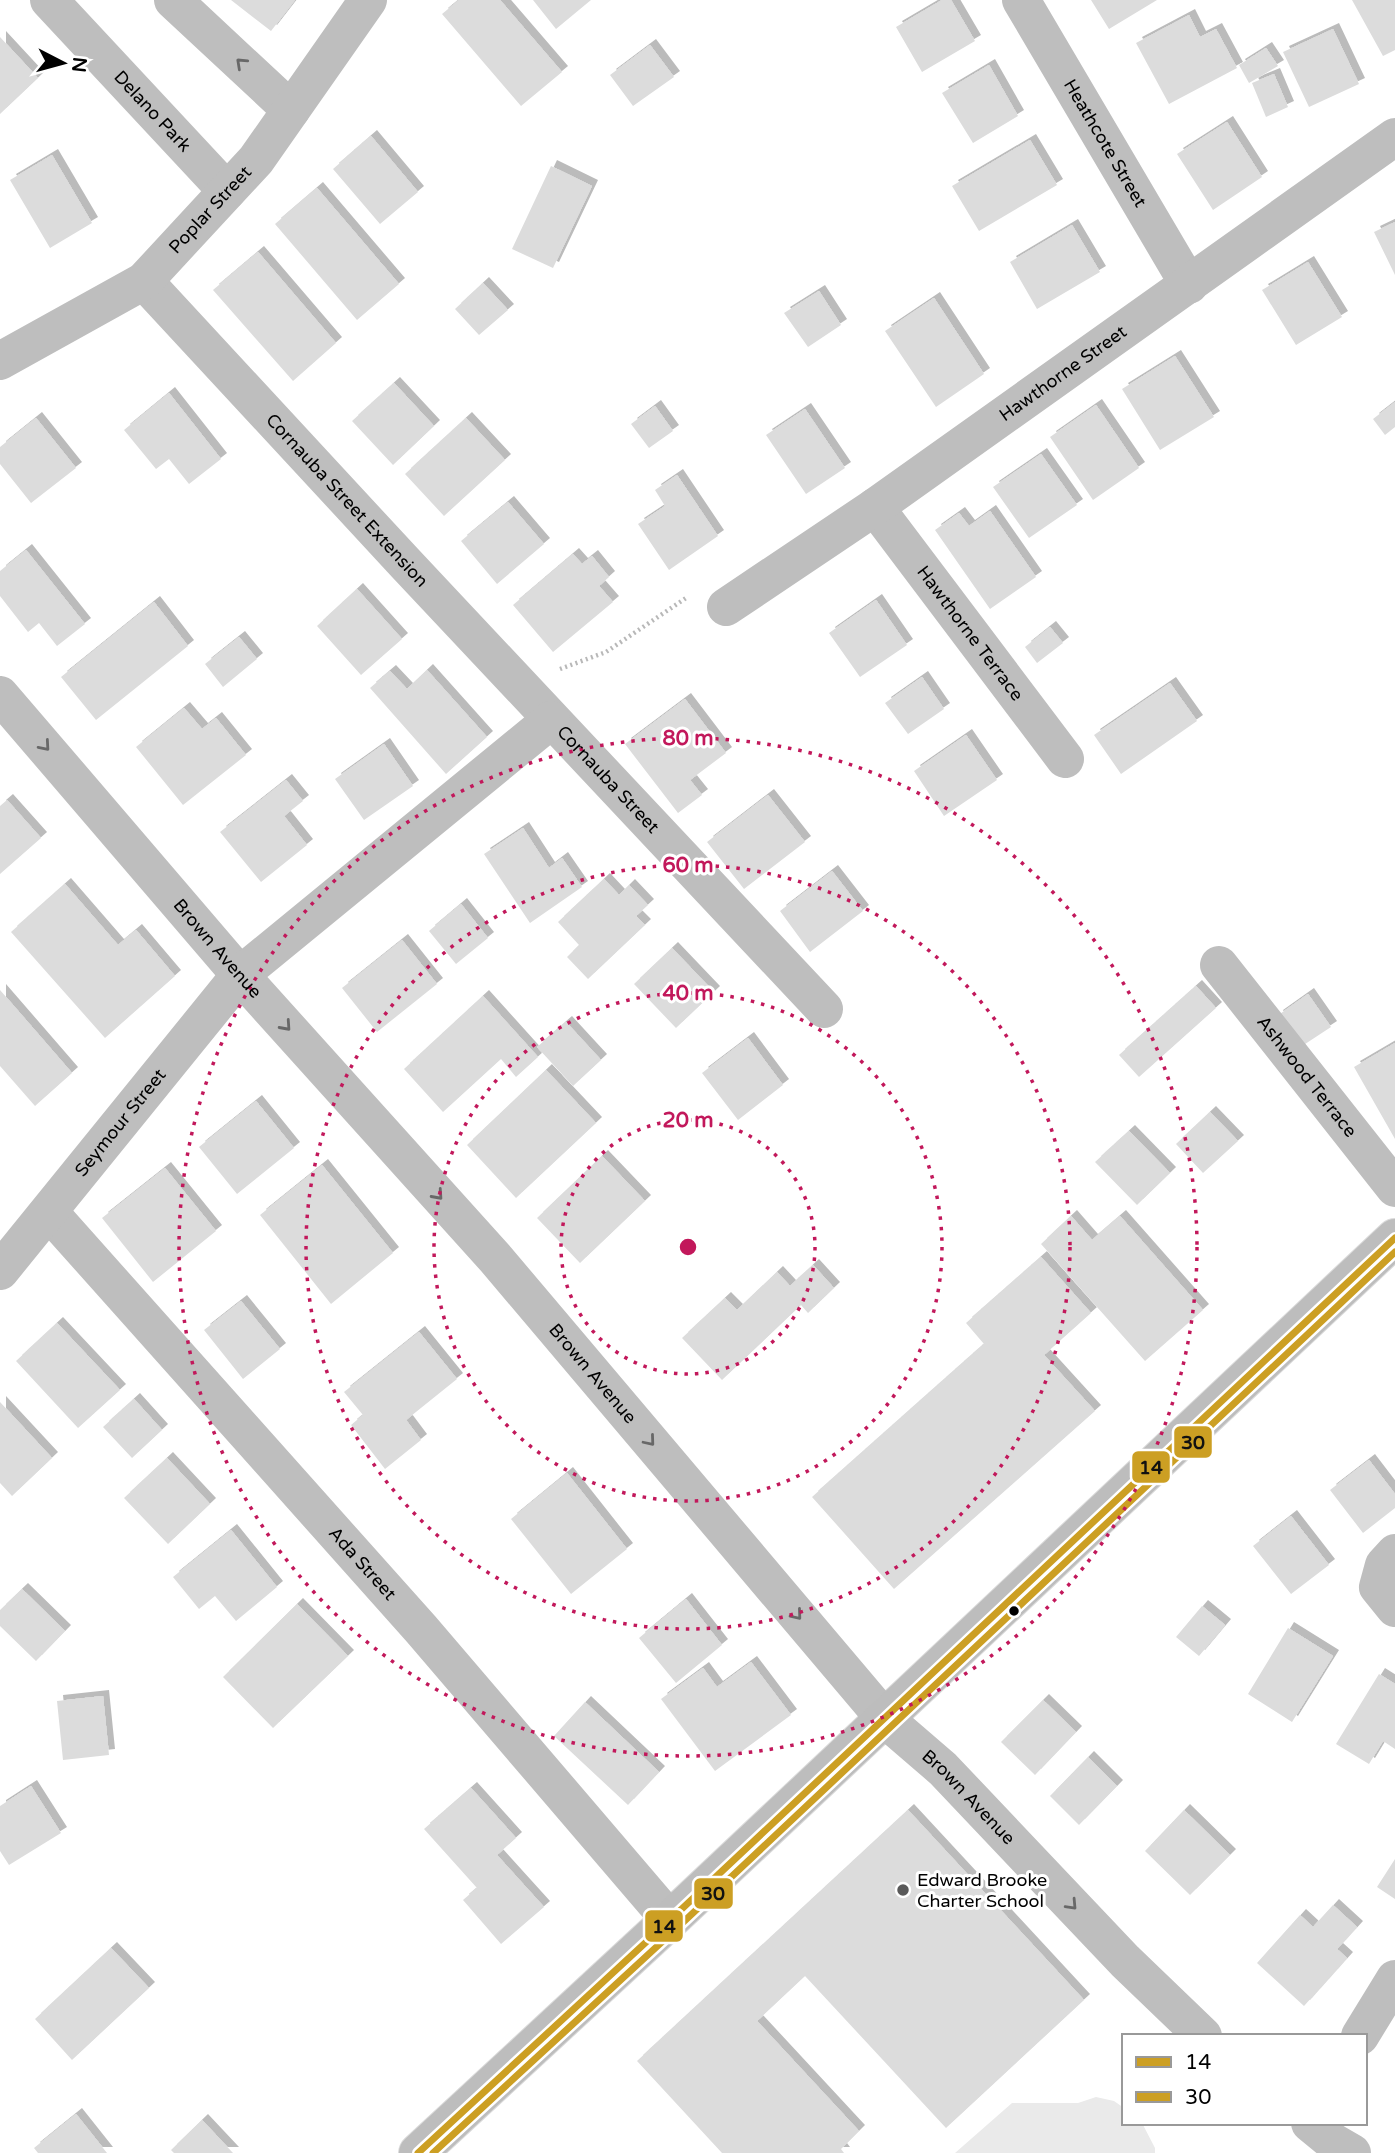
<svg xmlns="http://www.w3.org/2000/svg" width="1395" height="2153" font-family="'Varela Round',sans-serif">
  <defs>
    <filter id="shadow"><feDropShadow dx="6" dy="-6" stdDeviation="0" flood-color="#0004"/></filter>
  </defs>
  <rect width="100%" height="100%" fill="#fff"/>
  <path fill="#eaeaea" d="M1096 2097 1114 2101 1124 2108V2123H1142L1155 2148V2153H955L1012 2103H1078Z"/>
  <path fill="#dcdcdc" filter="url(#shadow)" d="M231 0H295L271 31Z
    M459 0H500L562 72 521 106 442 14Z
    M533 0H591L556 29Z
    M942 0H951L975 41 922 72 896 27Z
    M1091 0H1157L1109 29Z
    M1352 0H1395V50L1383 56Z
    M1189 15 1200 37 1216 29 1237 68 1169 104 1136 43Z
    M1333 29 1359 84 1309 107 1283 52Z
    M0 37 38 78 0 114Z
    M650 45 674 77 633 106 610 75Z
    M1266 48 1278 66 1249 83 1239 65Z
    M989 65 1018 116 973 143 942 93Z
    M1274 74 1288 107 1266 117 1252 83Z
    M1227 122 1262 177 1213 210 1177 154Z
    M371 136 418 192 380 224 333 169Z
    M1030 140 1057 185 979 231 952 186Z
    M52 155 92 223 50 248 10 180Z
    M551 166 592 186 553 268 512 249Z
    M317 188 399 284 357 320 275 224Z
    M1395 222V275L1374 232Z
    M1072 225 1100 272 1037 309 1010 262Z
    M258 252 336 343 293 381 213 290Z
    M1308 262 1342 317 1296 345 1262 290Z
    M483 283 508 310 479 335 455 309Z
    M819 291 841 325 808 347 784 313Z
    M934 298 984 374 936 407 885 331Z
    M1175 356 1214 417 1160 450 1122 389Z
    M394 383 434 426 393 465 352 421Z
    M169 393 221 459 189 484 169 459 156 469 124 430Z
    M1395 402V427L1385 435 1373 419Z
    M1096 405 1139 468 1093 500 1050 437Z
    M655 406 673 431 649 448 631 424Z
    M805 409 845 468 806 494 766 435Z
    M36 418 76 468 31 503 0 464V447Z
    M466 418 505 460 444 516 405 474Z
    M1041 454 1077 505 1029 538 993 487Z
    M677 475 718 536 669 570 638 524 665 506 655 490Z
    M508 502 544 544 497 584 461 541Z
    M990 511 1036 577 990 609 935 530 959 513 969 526Z
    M26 550 85 624 57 646 39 623 28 632 0 596V571Z
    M573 554 582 564 592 556 609 577 599 586 613 602 553 652 513 605Z
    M357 589 402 639 361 675 317 626Z
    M876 600 907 645 860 677 829 633Z
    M154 602 188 646 96 720 61 677Z
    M1050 627 1063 643 1037 663 1025 647Z
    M239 637 257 659 223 687 205 664Z
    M427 670 487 737 446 774 370 688 390 671 407 689Z
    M922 677 944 709 908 734 885 703Z
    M1170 683 1197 721 1121 774 1094 735Z
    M685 699 726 753 690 780 702 795 678 813 625 744Z
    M184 708 202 729 216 718 246 755 183 805 136 747Z
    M966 735 997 780 944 816 914 771Z
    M384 744 413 786 364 820 335 779Z
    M286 780 303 801 284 816 307 845 261 882 220 832Z
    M768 795 805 842 744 889 707 842Z
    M7 800 41 838 0 874V806Z
    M523 828 549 868 562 858 582 887 530 923 484 854Z
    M832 871 863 911 810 952 780 911Z
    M604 879 619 895 629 885 648 905 636 916 645 925 588 979 567 957 579 945 558 922Z
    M65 884 118 945 136 930 175 976 105 1038 11 932Z
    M461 904 488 938 456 964 429 931Z
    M402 940 437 984 377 1032 342 988Z
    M672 948 714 992 676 1028 634 984Z
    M1196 986 1216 1008 1139 1077 1119 1055Z
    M0 990 72 1073 35 1106 0 1066Z
    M1308 994 1331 1027 1299 1048 1277 1016Z
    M483 996 538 1057 516 1077 501 1059 443 1112 404 1069Z
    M566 1022 601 1060 573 1086 537 1047Z
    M748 1038 783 1085 738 1120 702 1073Z
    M1395 1043V1139L1354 1067Z
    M546 1070 596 1123 516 1198 467 1145Z
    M256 1101 294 1148 237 1194 199 1147Z
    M1210 1112 1238 1141 1203 1173 1176 1144Z
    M1129 1131 1170 1173 1137 1205 1095 1162Z
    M602 1156 645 1201 580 1263 537 1218Z
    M322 1165 393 1253 331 1304 260 1215Z
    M165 1168 216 1231 153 1282 102 1218Z
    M1071 1216 1092 1240 1120 1216 1203 1310 1145 1361 1041 1244Z
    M1041 1257 1091 1313 1044 1355 1095 1411 894 1589 812 1497 984 1344 966 1323Z
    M813 1265 834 1288 808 1313 801 1305 722 1380 682 1338 725 1298 737 1310 777 1272 790 1286Z
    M241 1301 280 1349 243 1379 204 1330Z
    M57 1323 120 1390 78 1428 16 1361Z
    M419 1332 457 1379 406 1420 421 1440 385 1469 351 1425 363 1415 344 1392Z
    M134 1399 162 1430 132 1458 103 1427Z
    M0 1402 52 1458 12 1496 0 1483Z
    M167 1458 210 1504 168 1544 124 1498Z
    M1369 1460 1395 1494V1508L1363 1533 1330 1490Z
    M567 1473 627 1549 571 1594 511 1519Z
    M1291 1516 1329 1565 1291 1594 1253 1546Z
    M231 1530 277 1587 236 1621 215 1596 199 1609 173 1577Z
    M22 1589 65 1631 36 1661 0 1626V1610Z
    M686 1599 722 1645 676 1683 639 1638Z
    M297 1604 348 1656 273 1728 223 1677Z
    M1202 1606 1225 1625 1199 1656 1176 1637Z
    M1288 1628 1333 1656 1292 1722 1248 1694Z
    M751 1662 791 1715 715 1771 661 1699 703 1668 717 1687Z
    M1379 1674 1395 1684V1749L1383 1741 1369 1764 1336 1744Z
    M103 1696 109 1755 63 1760 57 1701Z
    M1043 1700 1076 1732 1035 1775 1001 1742Z
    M585 1702 659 1772 628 1805 554 1736Z
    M1088 1757 1117 1786 1079 1825 1050 1796Z
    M31 1786 61 1833 9 1865 0 1851V1806Z
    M471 1788 516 1838 497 1855 544 1907 501 1944 463 1900 477 1888 424 1829Z
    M908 1810 1084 2000 946 2128 805 1976 757 2021 859 2131 841 2149 844 2153H722L637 2061Z
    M1184 1810 1230 1855 1190 1895 1145 1851Z
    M1395 1859V1899L1377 1887Z
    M1333 1905 1357 1927 1337 1949 1347 1958 1304 2006 1257 1963 1300 1915 1313 1927Z
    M111 1948 149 1988 72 2060 35 2019Z
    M76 2114 107 2153H38L34 2148Z
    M202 2120 233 2153H174L171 2150Z"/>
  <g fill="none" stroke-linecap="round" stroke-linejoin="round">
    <g stroke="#dbdbdb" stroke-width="40">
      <path id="major" d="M418 2153 670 1920 1395 1238"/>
    </g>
    <path stroke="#b8b8b8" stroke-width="4.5" stroke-dasharray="2 3.5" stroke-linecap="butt" d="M560 669 606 652 686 598"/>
    <g stroke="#bebebe" stroke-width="38">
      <path id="s1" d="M49 0 227 191"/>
      <path d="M173 0 291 110"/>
      <path id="s2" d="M1021 0 1189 285"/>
      <path id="s3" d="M144 281 406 564 824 1009"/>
      <path id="s4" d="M0 361 144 281 256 160 368 0"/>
      <path id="s5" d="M875 507 1065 759"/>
      <path id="s6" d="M726 607 875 507 1395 137"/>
      <path id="s7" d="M0 695 240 975 495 1258 885 1719 943 1769 1125 1961 1203 2036"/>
      <path id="s8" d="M1219 965 1395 1188"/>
      <path id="s9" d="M49 1212 421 1629 670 1920"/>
      <path id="s10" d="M0 1271 240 975 551 720"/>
      <path d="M1395 1553 1384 1565 1378 1587 1395 1608"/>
      <path d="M1360 2036 1395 1979"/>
      <path d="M1310 2123 1333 2142 1352 2153"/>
    </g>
    <use href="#major" stroke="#bdbdbd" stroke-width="38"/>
    <g stroke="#fff" stroke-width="12">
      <path id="bus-1" d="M418 2153 670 1920 1395 1238"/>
    </g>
    <g stroke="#fff" stroke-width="12">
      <path id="bus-2" d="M433 2153 677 1928 1395 1252"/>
    </g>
    <use href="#bus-1" stroke="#cc9f23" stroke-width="7"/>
    <use href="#bus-2" stroke="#cc9f23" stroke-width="7"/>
  </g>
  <defs><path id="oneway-chevron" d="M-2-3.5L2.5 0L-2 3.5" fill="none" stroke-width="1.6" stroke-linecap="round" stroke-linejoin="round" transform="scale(1.75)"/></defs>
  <g stroke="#686868">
    <use href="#oneway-chevron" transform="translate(241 63) rotate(-137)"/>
    <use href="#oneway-chevron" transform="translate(45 746) rotate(49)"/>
    <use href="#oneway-chevron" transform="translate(286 1026) rotate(48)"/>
    <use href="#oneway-chevron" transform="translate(438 1195) rotate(48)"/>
    <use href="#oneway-chevron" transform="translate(650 1441) rotate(50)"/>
    <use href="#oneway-chevron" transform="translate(797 1615) rotate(50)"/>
    <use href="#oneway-chevron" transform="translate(1072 1905) rotate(47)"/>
  </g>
  <g fill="none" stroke="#c2185b" stroke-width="3.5" stroke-dasharray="3.5 7">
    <circle cx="688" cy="1247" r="127"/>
    <circle cx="688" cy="1247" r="254"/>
    <circle cx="688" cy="1247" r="382"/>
    <circle cx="688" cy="1247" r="509"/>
  </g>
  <circle fill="#000" stroke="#fff" stroke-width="2.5" cx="1014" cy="1611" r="6"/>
  <circle fill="#595959" stroke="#fff" stroke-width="2.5" cx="903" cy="1890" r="7"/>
  <g text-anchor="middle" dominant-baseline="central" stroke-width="6" stroke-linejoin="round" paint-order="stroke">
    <g font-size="18" fill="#000" stroke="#fff">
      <text stroke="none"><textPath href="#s1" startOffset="152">Delano Park</textPath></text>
      <text stroke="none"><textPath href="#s2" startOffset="166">Heathcote Street</textPath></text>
      <text stroke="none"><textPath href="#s4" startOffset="262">Poplar Street</textPath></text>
      <text stroke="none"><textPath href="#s6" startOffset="410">Hawthorne Street</textPath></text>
      <text stroke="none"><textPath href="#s3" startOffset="299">Cornauba Street Extension</textPath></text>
      <text stroke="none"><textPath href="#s5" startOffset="158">Hawthorne Terrace</textPath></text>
      <text stroke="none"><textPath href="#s3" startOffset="681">Cornauba Street</textPath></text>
      <text stroke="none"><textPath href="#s7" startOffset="334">Brown Avenue</textPath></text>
      <text stroke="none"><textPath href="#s8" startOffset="142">Ashwood Terrace</textPath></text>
      <text stroke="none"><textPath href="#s10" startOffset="191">Seymour Street</textPath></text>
      <text stroke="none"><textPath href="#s7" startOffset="901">Brown Avenue</textPath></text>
      <text stroke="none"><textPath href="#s9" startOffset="471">Ada Street</textPath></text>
      <text stroke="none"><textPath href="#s7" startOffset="1468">Brown Avenue</textPath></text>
    </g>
    <g font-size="18" fill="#000" stroke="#fff" text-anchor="start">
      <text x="917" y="1880">Edward Brooke<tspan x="917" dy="21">Charter School</tspan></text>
    </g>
  </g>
  <circle cx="688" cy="1247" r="10" fill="#c2185b" stroke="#fff" stroke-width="3.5"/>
  <g font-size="21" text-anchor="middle" font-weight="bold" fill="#c2185b" stroke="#fff" stroke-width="6" stroke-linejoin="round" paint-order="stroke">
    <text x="688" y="745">80 m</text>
    <text x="688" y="872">60 m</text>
    <text x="688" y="1000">40 m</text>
    <text x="688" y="1127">20 m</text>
  </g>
  <g stroke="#fff" stroke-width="2.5">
    <rect x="1173" y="1425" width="40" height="34" rx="7" fill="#cc9f23"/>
    <rect x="1131" y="1450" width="40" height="34" rx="7" fill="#cc9f23"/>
    <rect x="693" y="1877" width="41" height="33" rx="7" fill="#cc9f23"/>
    <rect x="644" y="1909" width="40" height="34" rx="7" fill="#cc9f23"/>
  </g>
  <g font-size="19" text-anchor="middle" font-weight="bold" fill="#111">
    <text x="1193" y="1449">30</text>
    <text x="1151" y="1474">14</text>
    <text x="713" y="1900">30</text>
    <text x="664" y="1933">14</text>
  </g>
  <rect x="1122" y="2034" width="245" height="91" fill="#ffffff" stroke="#999999" stroke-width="2"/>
  <rect x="1136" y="2057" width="35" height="10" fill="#cc9f23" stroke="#999999" stroke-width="2"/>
  <text x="1185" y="2069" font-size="21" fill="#000000">14</text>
  <rect x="1136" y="2092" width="35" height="10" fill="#cc9f23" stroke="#999999" stroke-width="2"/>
  <text x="1185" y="2104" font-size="21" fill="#000000">30</text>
  <g transform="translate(63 63) rotate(96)" stroke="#ffffff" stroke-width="5" paint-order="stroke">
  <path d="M0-5L12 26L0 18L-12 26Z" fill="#000000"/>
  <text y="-10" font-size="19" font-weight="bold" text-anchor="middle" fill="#000000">N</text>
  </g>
</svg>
